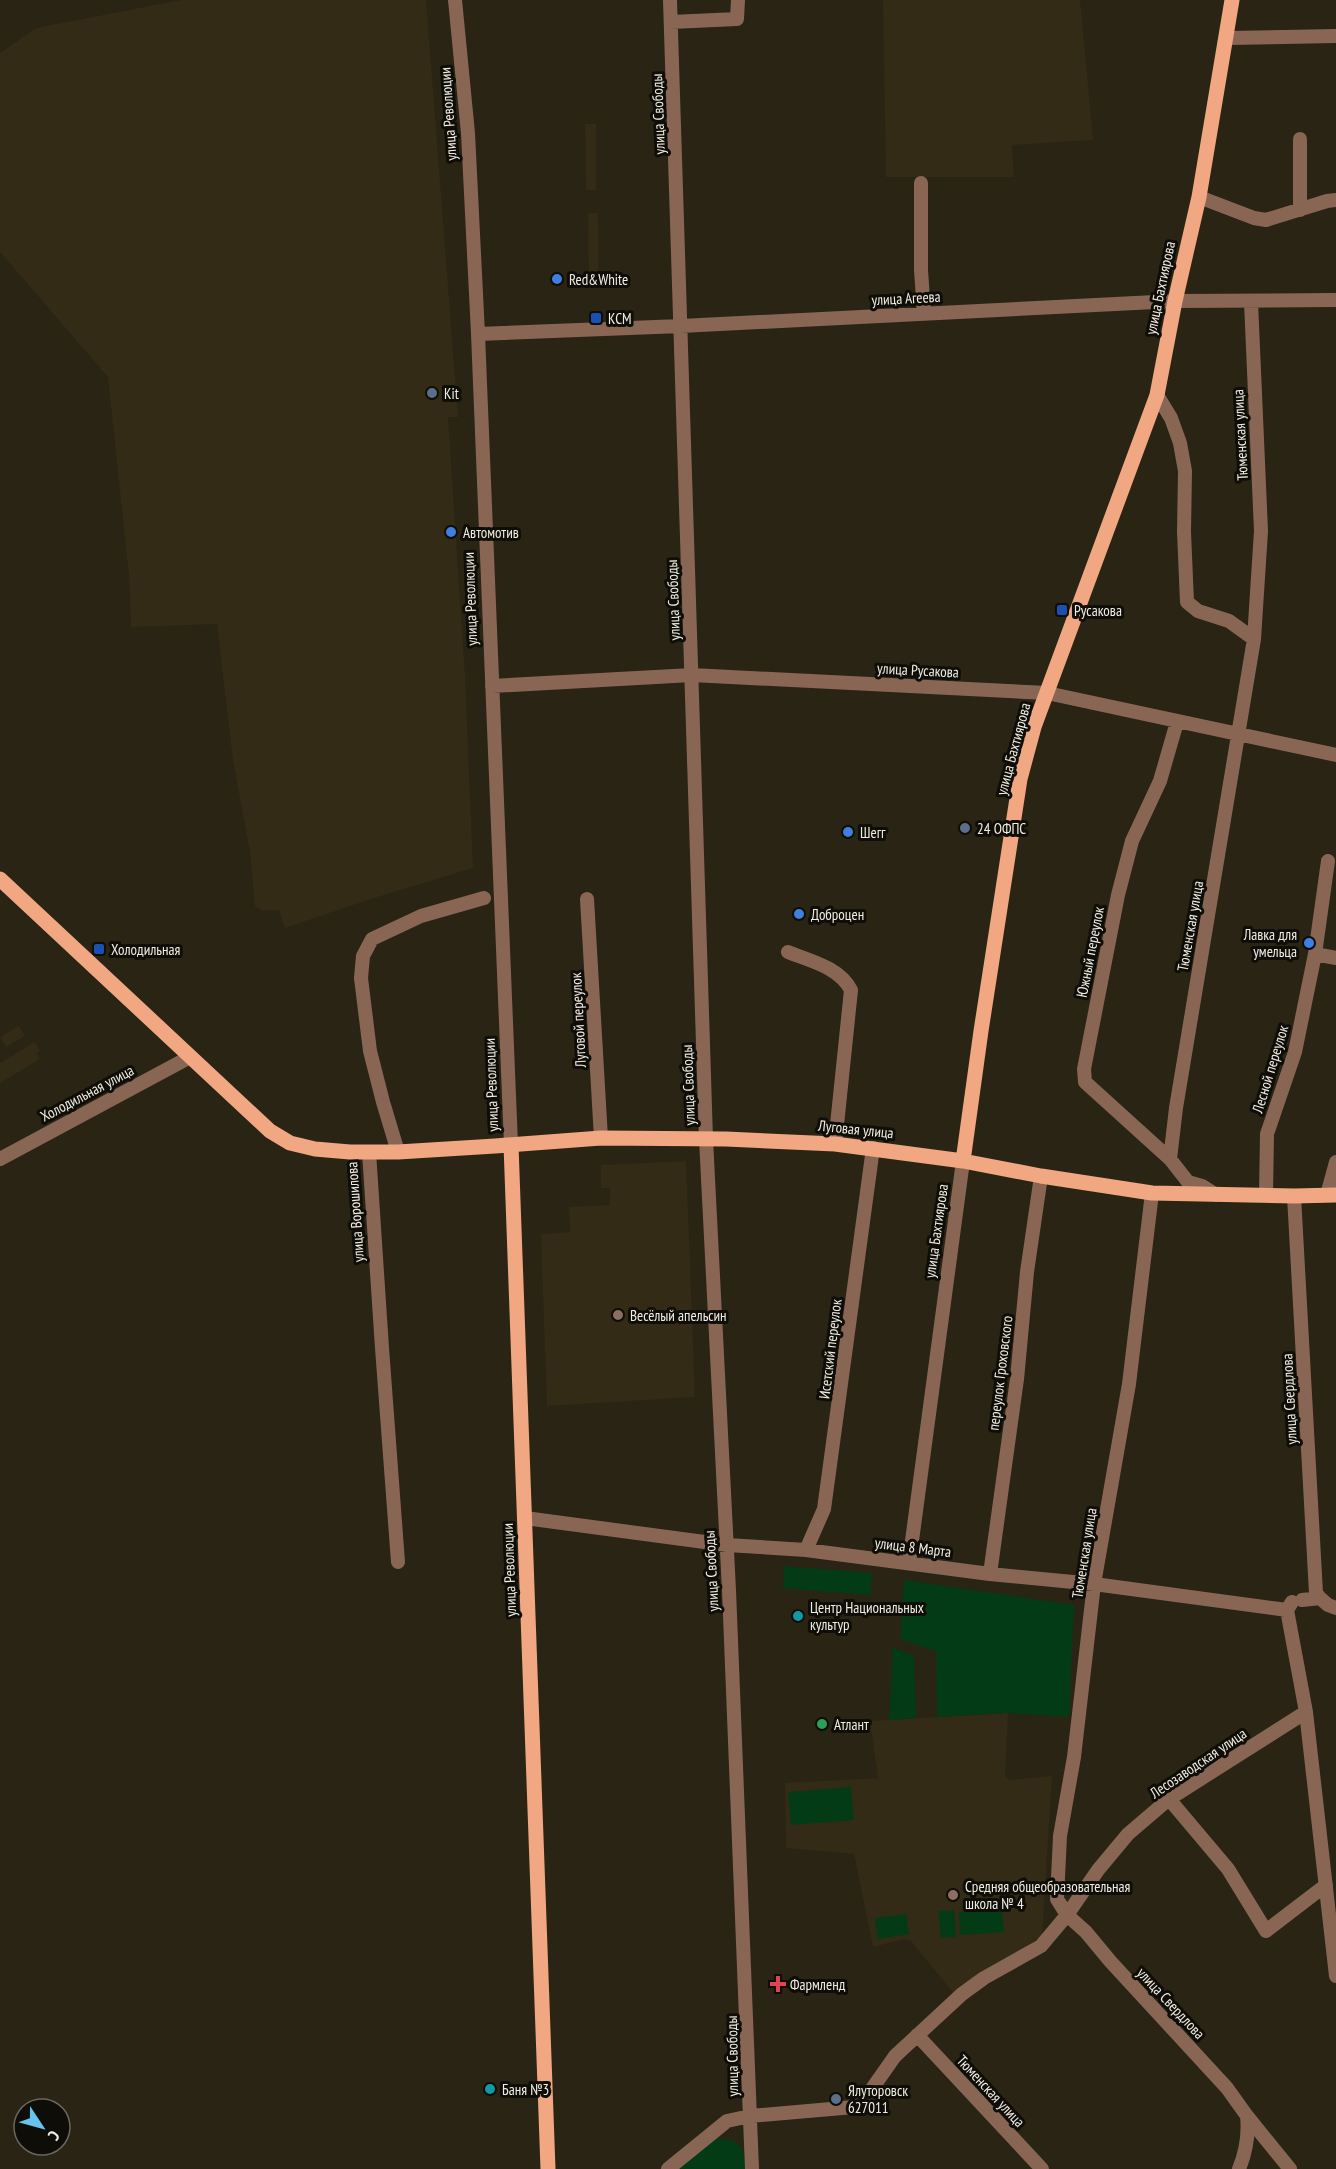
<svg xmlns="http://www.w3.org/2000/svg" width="1336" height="2169" font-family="'PT Sans Narrow',sans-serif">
  <rect width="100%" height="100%" fill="#292414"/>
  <path fill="#332b15" d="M181 0H426L458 417H448L465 677 473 868 374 898 285 928 279 910 263 911 255 906 250 852 233 760 217 624 131 627 129 575 108 377 0 252V53L36 28Z
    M883 0H1080L1093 140 1012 145 1014 177H886Z
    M585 124H596V190H586Z
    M588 213H598L599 287H589Z
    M19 1026 25 1036 6 1047 0 1037Z
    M35 1042 40 1051 37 1053 40 1059 0 1083V1063Z
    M686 1161 695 1397 547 1406 541 1234 570 1232 569 1207 610 1205V1188H601V1165Z
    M1008 1713 1005 1776 1009 1780 1052 1776 1042 1936 955 1995 911 1941 904 1939 873 1947 854 1854 786 1848 785 1783 878 1778 870 1721Z"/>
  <path fill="#033b17" d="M784 1566 872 1573 870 1595 783 1588Z
    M904 1580 1074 1605 1069 1717 1008 1713 937 1717 936 1651 900 1639Z
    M893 1647 914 1656 916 1718 889 1720Z
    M851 1787 854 1820 791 1825 788 1792Z
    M1002 1909 1004 1932 960 1935 959 1912Z
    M954 1910 956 1937 941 1938 938 1911Z
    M906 1914 909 1934 878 1939 875 1918Z
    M714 2138C737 2139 745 2144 746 2169H675Z"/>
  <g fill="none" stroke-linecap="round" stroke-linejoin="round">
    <path stroke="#896654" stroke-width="14" d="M455 0 468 133 478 334 511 1145
      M670 0 706 1139 729 1590 752 2169
      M671 22 737 19 738 0
      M1227 38 1336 36
      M921 183V270L924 314
      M1199 197 1254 218 1266 220 1327 201 1336 200
      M1300 210V139
      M1251 302 1261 531 1254 639
      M478 334 681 326 1175 301 1336 300
      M1157 395 1171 418 1180 443 1185 471 1184 532 1187 602 1198 611 1229 621 1254 639 1176 1108 1170 1159 1188 1182 1202 1186 1216 1195
      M492 686 692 675 1047 693 1336 755
      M587 899 601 1138
      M788 952C810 961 839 967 851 990L835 1144
      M1315 954 1336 958
      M369 1152 382 1348 398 1562
      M398 1152 383 1102 370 1051 361 978 363 956 372 939 421 916 484 898
      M0 1159 190 1057
      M1170 1159 1085 1082 1084 1069 1118 895 1132 841 1160 781 1177 722
      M1152 1193 1129 1384 1094 1584 1074 1757 1060 1836 1057 1899 1067 1915 1086 1932 1110 1961 1227 2088 1247 2116 1290 2169
      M1266 1195 1267 1134 1295 1052 1315 954 1328 861
      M1327 1195 1336 1162
      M1294 1196 1316 1593 1320 1598
      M525 1518 727 1545 806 1550 990 1574 1094 1584 1287 1610 1292 1602
      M806 1550 824 1509 873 1148
      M909 1563 963 1161
      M990 1574 1017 1379 1027 1272 1041 1176
      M1302 1600 1320 1598 1328 1605 1336 1608
      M1287 1610 1306 1712 1336 1976
      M1169 1799 1228 1869 1266 1931 1326 1885
      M917 2035 1042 2169
      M668 2169 727 2121 750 2116 854 2107 862 2103 895 2056 962 1994 984 1978 1041 1946 1067 1915 1098 1870 1128 1834 1169 1799 1306 1712
      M1239 2169C1246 2152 1249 2135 1247 2116"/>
    <path stroke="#f0a782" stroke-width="15" d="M0 879 270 1131 290 1143 315 1149 350 1152H398L495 1146 601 1138 726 1139 835 1144 963 1161 1041 1176 1152 1193 1294 1196 1336 1195
      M511 1145 548 2169
      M963 1161 981 1031 1020 779 1034 727 1157 395 1175 301 1199 197 1232 0"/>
  </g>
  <g fill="#3f7fe0" stroke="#0f0d07" stroke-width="2">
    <circle cx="557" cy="279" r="6"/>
    <circle cx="451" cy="532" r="6"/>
    <circle cx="848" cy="832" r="6"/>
    <circle cx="799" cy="914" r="6"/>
    <circle cx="1309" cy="943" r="6"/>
  </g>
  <g fill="#1a4fb4" stroke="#0f0d07" stroke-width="2">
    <rect x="590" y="312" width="12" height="12" rx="3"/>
    <rect x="1056" y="604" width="12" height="12" rx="3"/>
    <rect x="93" y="943" width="12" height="12" rx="3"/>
  </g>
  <g fill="#5c6f8a" stroke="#0f0d07" stroke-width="2">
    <circle cx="432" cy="393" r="6"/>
    <circle cx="965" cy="828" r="6"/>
    <circle cx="836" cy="2099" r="6"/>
  </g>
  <g fill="#8d6e63" stroke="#0f0d07" stroke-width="2">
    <circle cx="618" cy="1315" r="6"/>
    <circle cx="953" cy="1895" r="6"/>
  </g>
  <g fill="#0f9aa8" stroke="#0f0d07" stroke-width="2">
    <circle cx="798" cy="1616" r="6"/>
    <circle cx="490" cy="2089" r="6"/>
  </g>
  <circle fill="#2e9e5b" stroke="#0f0d07" stroke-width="2" cx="822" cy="1724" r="6"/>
  <path fill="#e0444e" stroke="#0f0d07" stroke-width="2" d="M775 1975h6v6h6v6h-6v6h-6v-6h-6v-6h6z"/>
  <g text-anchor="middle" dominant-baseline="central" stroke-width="6" stroke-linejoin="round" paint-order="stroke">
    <g font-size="15" fill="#f0ede3" stroke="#0f0d07">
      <text transform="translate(448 114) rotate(-94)">улица Революции</text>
      <text transform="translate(658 114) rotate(-92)">улица Свободы</text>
      <text transform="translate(1160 288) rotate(-78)">улица Бахтиярова</text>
      <text transform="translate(906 298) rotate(-3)">улица Агеева</text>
      <text transform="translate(1240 435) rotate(-93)">Тюменская улица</text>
      <text transform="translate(470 599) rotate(-92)">улица Революции</text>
      <text transform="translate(673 600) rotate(-92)">улица Свободы</text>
      <text transform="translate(918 670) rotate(3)">улица Русакова</text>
      <text transform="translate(1013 749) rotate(-75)">улица Бахтиярова</text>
      <text transform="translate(1190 926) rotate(-80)">Тюменская улица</text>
      <text transform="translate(1090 952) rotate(-79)">Южный переулок</text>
      <text transform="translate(578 1020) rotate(-93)">Луговой переулок</text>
      <text transform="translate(1270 1069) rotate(-73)">Лесной переулок</text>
      <text transform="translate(491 1085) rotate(-92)">улица Революции</text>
      <text transform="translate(688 1085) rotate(-92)">улица Свободы</text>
      <text transform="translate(87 1093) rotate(-28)">Холодильная улица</text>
      <text transform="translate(856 1129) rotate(6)">Луговая улица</text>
      <text transform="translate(355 1212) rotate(-94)">улица Ворошилова</text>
      <text transform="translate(936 1231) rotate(-82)">улица Бахтиярова</text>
      <text transform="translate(830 1349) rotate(-83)">Исетский переулок</text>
      <text transform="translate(1000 1373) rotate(-83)">переулок Гроховского</text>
      <text transform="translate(1289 1399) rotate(-93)">улица Свердлова</text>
      <text transform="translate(913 1547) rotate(7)">улица 8 Марта</text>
      <text transform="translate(1084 1553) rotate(-81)">Тюменская улица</text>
      <text transform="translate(509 1570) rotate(-92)">улица Революции</text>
      <text transform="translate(711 1571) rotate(-93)">улица Свободы</text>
      <text transform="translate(1198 1763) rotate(-34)">Лесозаводская улица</text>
      <text transform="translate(1171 2003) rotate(47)">улица Свердлова</text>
      <text transform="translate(732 2056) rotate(-91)">улица Свободы</text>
      <text transform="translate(991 2091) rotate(47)">Тюменская улица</text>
    </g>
    <g font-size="15" fill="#f0ede3" stroke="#0f0d07" text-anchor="start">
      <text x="569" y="279">Red&amp;White</text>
      <text x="608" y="318">КСМ</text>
      <text x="444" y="393">Kit</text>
      <text x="463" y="532">Автомотив</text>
      <text x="1074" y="610">Русакова</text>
      <text x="977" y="828">24 ОФПС</text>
      <text x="860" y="832">Шегг</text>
      <text x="811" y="914">Доброцен</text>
      <text x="1297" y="934" text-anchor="end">Лавка для<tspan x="1297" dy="17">умельца</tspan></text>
      <text x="111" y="949">Холодильная</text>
      <text x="630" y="1315">Весёлый апельсин</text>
      <text x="810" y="1607">Центр Национальных<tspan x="810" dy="17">культур</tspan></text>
      <text x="834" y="1724">Атлант</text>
      <text x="965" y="1886">Средняя общеобразовательная<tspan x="965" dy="17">школа № 4</tspan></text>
      <text x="790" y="1984">Фармленд</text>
      <text x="502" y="2089">Баня №3</text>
      <text x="848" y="2090">Ялуторовск<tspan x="848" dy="17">627011</tspan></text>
    </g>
  </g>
  <g transform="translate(42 2127) rotate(126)"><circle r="28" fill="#0f0d07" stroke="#69675f" stroke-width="1.5"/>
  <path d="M0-4.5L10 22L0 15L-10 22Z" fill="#67c4ef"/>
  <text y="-9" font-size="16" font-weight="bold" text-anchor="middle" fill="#f0ede3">С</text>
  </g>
</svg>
